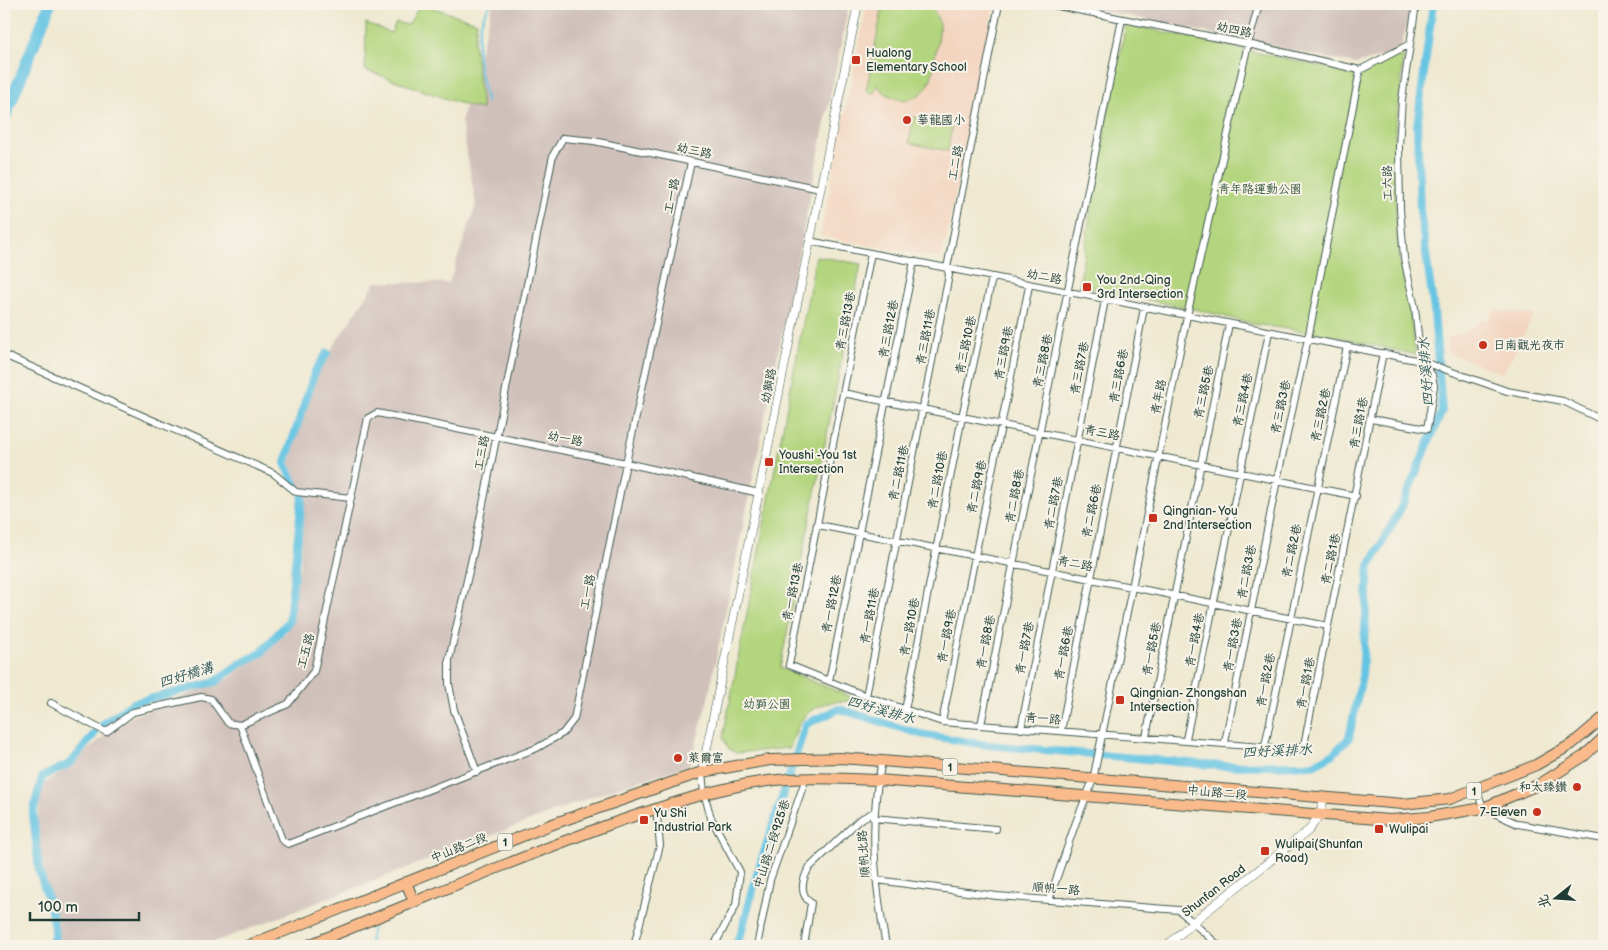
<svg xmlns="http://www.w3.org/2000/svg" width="1608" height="950" font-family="'Balsamiq Sans','LXGW WenKai TC',sans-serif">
  <rect width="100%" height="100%" fill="#f7f3e8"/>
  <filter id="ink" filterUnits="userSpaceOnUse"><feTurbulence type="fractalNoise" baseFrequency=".02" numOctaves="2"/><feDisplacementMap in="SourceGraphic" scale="10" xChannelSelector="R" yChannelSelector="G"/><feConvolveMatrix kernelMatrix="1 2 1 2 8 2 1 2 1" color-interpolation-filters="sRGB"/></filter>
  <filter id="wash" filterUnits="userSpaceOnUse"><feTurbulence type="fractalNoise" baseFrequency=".0096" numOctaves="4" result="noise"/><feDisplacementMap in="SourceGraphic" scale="20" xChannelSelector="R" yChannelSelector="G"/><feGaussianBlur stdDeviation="1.12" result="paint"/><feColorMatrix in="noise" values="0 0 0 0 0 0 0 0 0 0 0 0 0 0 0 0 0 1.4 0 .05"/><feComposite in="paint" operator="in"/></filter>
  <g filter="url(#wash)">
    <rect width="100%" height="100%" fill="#efe9d1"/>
    <path fill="#f3d4be" d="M867 4H994L942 259 820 236Z
      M1494 310 1534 315 1503 374 1447 352 1449 337 1465 332 1483 319 1488 321Z"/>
    <path fill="#cfc0ba" d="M493 4H849L708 699 690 765 610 790 204 946H53L57 932 35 837 42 785 67 768 123 720 228 679 286 632 300 566 305 498 287 472 315 374 376 282 449 283 476 205 461 121Z
      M1072 4H1412L1400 51 1356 64Z"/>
    <path fill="#b2d57d" stroke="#688958" d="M421 4 477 22 474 42 482 109 464 105 365 70 366 23 391 33 396 22 408 25Z
      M883 4H926C932 8 936 13 938 19 941 29 938 39 936 50 934 60 934 71 930 81 919 106 892 104 877 85L874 94 866 92Z
      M1126 24 1355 74 1403 53 1401 92 1395 126 1396 214 1399 259 1409 307 1416 355 1329 335 1253 324 1204 311 1079 286 1099 158Z
      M914 117 952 124 948 151 909 143Z
      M816 256 861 264 780 668 854 698C847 704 841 700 832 702 804 708 798 723 790 748L736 753 728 748 723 737Z"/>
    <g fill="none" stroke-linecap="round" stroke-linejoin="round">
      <path stroke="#65c4e3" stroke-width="2" d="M487 103C479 72 469 32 491 4
        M369 946 373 927"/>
      <path stroke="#65c4e3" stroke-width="8" d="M296 486 285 463 315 371 327 353
        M103 724 133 703 215 682 241 663 261 653 289 621 302 498
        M50 946 55 935 51 910 39 870 33 813 42 777 71 763 95 733
        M734 946 741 934 757 874 806 724 839 709 920 734 987 745 1224 766 1313 765 1332 755 1349 738 1362 676 1369 567 1401 508 1442 411 1434 311 1420 210 1417 126 1433 4"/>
      <path stroke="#65c4e3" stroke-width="12" d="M4 119 50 4"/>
    </g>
  </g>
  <g filter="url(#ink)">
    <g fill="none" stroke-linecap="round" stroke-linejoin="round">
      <g stroke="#3e574c" stroke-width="8">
        <path id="minor" d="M1048 4 1248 44 1360 70 1410 44
          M691 162 626 463 574 719 563 733 537 748 288 844 282 840 240 725 288 704 314 671 368 418 377 413 626 463 759 493
          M809 241 1421 361 1507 391 1563 401 1604 421
          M871 253 789 665 866 696 942 722 1288 749 1304 745 1383 353
          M4 355 273 473 296 492 351 498
          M843 393 1356 496
          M1371 419 1427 429 1434 386 1432 375 1421 361 1415 308 1404 258 1400 209 1399 146 1402 99 1416 4
          M818 525 1328 626
          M829 681 914 261
          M866 696 949 275 947 268 999 4
          M51 703 106 732 133 712 201 697 211 699 228 723 240 725
          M905 710 962 417 992 278
          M942 722 1029 286
          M981 725 1122 19
          M1021 729 1105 300
          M1061 731 1144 308
          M1146 737 1229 324
          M1186 739 1269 332
          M1225 742 1277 480 1309 334 1360 70
          M1265 746 1347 346
          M882 761C868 823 875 884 886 946
          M477 772 454 710 449 684V660L474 549 553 155 563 138 594 141 820 189
          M702 772 704 793 711 818 740 872 736 905 714 946
          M1477 790 1483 808 1518 824 1604 839
          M873 818 996 829
          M877 880 997 896 1179 910 1219 946
          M1049 900 1076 822 1093 780 1187 316 1248 44 1259 4
          M634 946 660 845 656 808
          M757 946 770 880 806 778
          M804 946 811 903C799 894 802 880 809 868L859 820 874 812"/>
      </g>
      <g stroke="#3e574c" stroke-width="9">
        <path id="tertiary" d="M702 772 858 4
          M1167 946 1193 922 1309 830 1320 814 1324 798"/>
      </g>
      <g stroke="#3e574c" stroke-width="12">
        <path id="primary" d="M406 882 414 902
          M247 946 550 825 702 772 770 760 840 758 882 761 1403 804 1450 799 1536 765 1572 744 1604 717
          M306 946C407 906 506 862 608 825 661 807 713 788 768 781 804 776 842 779 878 780L1390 820 1429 817 1483 808 1540 784 1584 756 1604 737"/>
      </g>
      <use href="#minor" stroke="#fff" stroke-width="6"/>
      <use href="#tertiary" stroke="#fff" stroke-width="8"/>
      <use href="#primary" stroke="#fabb8c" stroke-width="10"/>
    </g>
  </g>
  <g fill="#c8321e" stroke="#f7f3e8" stroke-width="2">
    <rect x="851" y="55" width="10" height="10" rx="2.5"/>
    <circle cx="907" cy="120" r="5"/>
    <rect x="1082" y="282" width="10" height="10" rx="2.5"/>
    <circle cx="1483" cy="345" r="5"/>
    <rect x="764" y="457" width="10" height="10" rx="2.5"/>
    <rect x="1148" y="513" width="10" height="10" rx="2.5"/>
    <rect x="1115" y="695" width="10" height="10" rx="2.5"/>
    <circle cx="678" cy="758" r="5"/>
    <circle cx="1577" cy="787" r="5"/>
    <circle cx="1537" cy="812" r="5"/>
    <rect x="639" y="815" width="10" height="10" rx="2.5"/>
    <rect x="1374" y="824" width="10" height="10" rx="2.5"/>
    <rect x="1260" y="846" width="10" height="10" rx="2.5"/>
  </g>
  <g text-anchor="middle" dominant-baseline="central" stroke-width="4" stroke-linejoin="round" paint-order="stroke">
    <g fill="#f7f3e8" stroke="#60746a" stroke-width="1">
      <rect x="942.5" y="758.5" width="15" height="17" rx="4"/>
      <rect x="1466.5" y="782.5" width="15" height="17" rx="4"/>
      <rect x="497.5" y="833.5" width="15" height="17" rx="4"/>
    </g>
    <g font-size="11" font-weight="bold" fill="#1f3d34">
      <text x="950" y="767">1</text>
      <text x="1474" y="791">1</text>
      <text x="505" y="842">1</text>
    </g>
    <g font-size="12" fill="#1f3d34" stroke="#f7f3e8">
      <text transform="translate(1234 30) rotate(12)">幼四路</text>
      <text transform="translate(694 151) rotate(12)">幼三路</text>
      <text transform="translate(956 163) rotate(-79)">工二路</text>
      <text transform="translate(1388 183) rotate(-91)">工六路</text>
      <text transform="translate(672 196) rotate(-78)">工一路</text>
      <text transform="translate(1044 277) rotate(11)">幼二路</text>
      <text transform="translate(846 321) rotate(-79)">青三路13巷</text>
      <text transform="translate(889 329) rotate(-79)">青三路12巷</text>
      <text transform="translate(926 337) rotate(-79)">青三路11巷</text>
      <text transform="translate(966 345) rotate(-78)">青三路10巷</text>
      <text transform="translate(1004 353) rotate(-79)">青三路9巷</text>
      <text transform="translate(1043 361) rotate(-78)">青三路8巷</text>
      <text transform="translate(1080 368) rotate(-79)">青三路7巷</text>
      <text transform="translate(1119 376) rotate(-79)">青三路6巷</text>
      <text transform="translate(769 386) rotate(-79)">幼獅路</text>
      <text transform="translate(1204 392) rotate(-78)">青三路5巷</text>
      <text transform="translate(1159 397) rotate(-79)">青年路</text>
      <text transform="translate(1243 400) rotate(-78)">青三路4巷</text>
      <text transform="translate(1281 407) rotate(-78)">青三路3巷</text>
      <text transform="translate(1321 415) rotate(-78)">青三路2巷</text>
      <text transform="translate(1359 423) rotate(-79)">青三路1巷</text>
      <text transform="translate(1102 433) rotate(11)">青三路</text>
      <text transform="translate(565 439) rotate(11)">幼一路</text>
      <text transform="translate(482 453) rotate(-79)">工三路</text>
      <text transform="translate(899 473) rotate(-78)">青二路11巷</text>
      <text transform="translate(938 480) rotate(-79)">青二路10巷</text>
      <text transform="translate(977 487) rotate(-78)">青二路9巷</text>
      <text transform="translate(1015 496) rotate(-79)">青二路8巷</text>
      <text transform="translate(1054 503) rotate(-79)">青二路7巷</text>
      <text transform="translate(1092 511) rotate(-78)">青二路6巷</text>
      <text transform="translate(1292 551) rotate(-78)">青二路2巷</text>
      <text transform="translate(1331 559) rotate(-78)">青二路1巷</text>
      <text transform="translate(1075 564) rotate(11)">青二路</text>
      <text transform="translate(1247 572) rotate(-79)">青二路3巷</text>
      <text transform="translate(588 592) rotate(-79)">工一路</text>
      <text transform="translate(793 592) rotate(-78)">青一路13巷</text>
      <text transform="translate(832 604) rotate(-79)">青一路12巷</text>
      <text transform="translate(870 616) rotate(-79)">青一路11巷</text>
      <text transform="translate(910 627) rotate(-79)">青一路10巷</text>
      <text transform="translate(947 636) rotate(-79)">青一路9巷</text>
      <text transform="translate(1195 640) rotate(-79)">青一路4巷</text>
      <text transform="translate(986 642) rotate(-79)">青一路8巷</text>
      <text transform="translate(1233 645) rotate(-79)">青一路3巷</text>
      <text transform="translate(1025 648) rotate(-79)">青一路7巷</text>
      <text transform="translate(1152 649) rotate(-79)">青一路5巷</text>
      <text transform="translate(306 651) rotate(-75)">工五路</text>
      <text transform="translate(1064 653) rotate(-79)">青一路6巷</text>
      <text transform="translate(1266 680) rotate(-79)">青一路2巷</text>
      <text transform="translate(1306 683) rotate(-79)">青一路1巷</text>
      <text transform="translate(1043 719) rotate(4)">青一路</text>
      <text transform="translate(1217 793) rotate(5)">中山路二段</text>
      <text transform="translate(772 844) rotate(-72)">中山路二段925巷</text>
      <text transform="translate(459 848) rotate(-22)">中山路二段</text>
      <text transform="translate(864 854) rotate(-94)">順帆北路</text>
      <text transform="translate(1056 889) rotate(5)">順帆一路</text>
      <text transform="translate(1214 891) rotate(-38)">Shunfan Road</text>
    </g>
    <g font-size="12" fill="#1f3d34" stroke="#f7f3e8" text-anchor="start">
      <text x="866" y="53">Hualong<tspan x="866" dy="14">Elementary School</tspan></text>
      <text x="917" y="120">華龍國小</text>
      <text x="1097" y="280">You 2nd-Qing<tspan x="1097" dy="14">3rd Intersection</tspan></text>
      <text x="1493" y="345">日南觀光夜市</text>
      <text x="779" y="455">Youshi -You 1st<tspan x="779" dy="14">Intersection</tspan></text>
      <text x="1163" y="511">Qingnian- You<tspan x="1163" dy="14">2nd Intersection</tspan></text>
      <text x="1130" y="693">Qingnian- Zhongshan<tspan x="1130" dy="14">Intersection</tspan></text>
      <text x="688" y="758">萊爾富</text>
      <text x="1567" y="787" text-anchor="end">和太臻鑽</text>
      <text x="1527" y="812" text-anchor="end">7-Eleven</text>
      <text x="654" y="813">Yu Shi<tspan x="654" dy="14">Industrial Park</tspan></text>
      <text x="1389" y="829">Wulipai</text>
      <text x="1275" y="844">Wulipai(Shunfan<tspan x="1275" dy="14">Road)</tspan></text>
    </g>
    <g font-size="12" fill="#3c5b43" stroke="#f7f3e8">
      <text x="1260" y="189">青年路運動公園</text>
      <text x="767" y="704">幼獅公園</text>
    </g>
    <g font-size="14" font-style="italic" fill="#2d5857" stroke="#f7f3e8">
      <text transform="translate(1426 372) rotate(-94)">四好溪排水</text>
      <text transform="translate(186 675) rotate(-17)">四好橋溝</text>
      <text transform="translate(881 710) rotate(16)">四好溪排水</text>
      <text transform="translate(1277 751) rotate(-3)">四好溪排水</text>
    </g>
  </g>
  <rect width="1608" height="950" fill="none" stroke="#f7f3e8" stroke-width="20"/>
  <g transform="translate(1556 898) rotate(253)" stroke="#f7f3e8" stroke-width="4" paint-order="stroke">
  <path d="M0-4L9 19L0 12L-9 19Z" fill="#1f3d34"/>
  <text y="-8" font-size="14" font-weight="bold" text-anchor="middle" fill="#1f3d34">北</text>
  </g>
  <path d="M30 912v8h109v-8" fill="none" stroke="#1f3d34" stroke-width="2.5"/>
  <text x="38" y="912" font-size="15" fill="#1f3d34" stroke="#f7f3e8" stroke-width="4" paint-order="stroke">100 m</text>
</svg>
